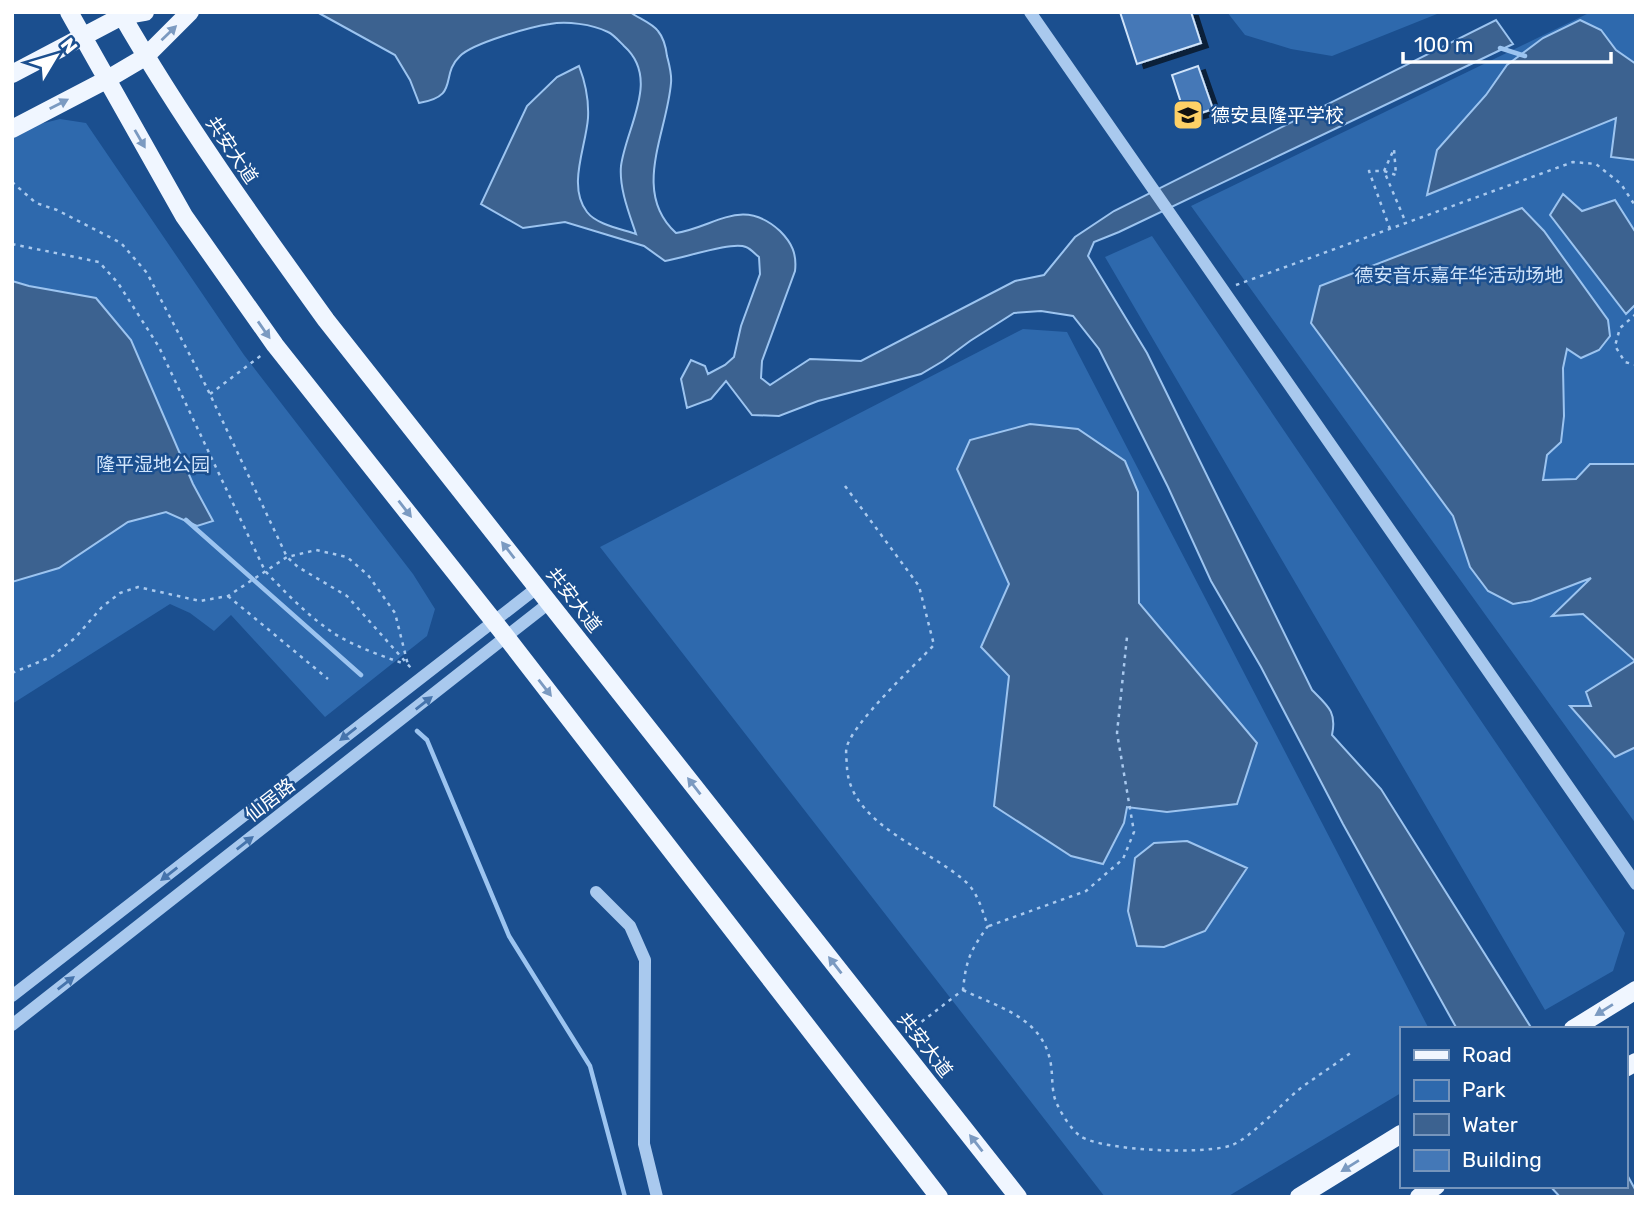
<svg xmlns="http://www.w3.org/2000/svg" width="1648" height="1209" font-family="Rubik,'Noto Sans SC',sans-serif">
  <defs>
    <filter id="shadow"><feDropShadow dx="7" dy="4" stdDeviation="0" flood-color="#0009"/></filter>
  </defs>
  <rect width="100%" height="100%" fill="#1b4f8f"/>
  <path fill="#2e69ad" d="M1227 12H1442L1332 56 1291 49 1245 35Z
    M1591 12H1636V824L1191 206Z
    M60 119 86 123 244 355 413 574 435 609 427 636 325 717 231 615 214 631 190 613 170 604 12 704V137L36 125Z
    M1152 236 1625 933 1613 971 1545 1010 1105 257Z
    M1023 329 1067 332 1429 1029H1401V1093L1227 1197H1105L600 547Z"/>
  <path fill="#3c6290" stroke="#9cc4f0" stroke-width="2" d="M317 12H630C638 18 652 23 658 31 663 37 666 48 667 56 669 64 672 74 671 83 667 133 631 192 676 233 715 227 742 196 780 231 792 243 797 254 795 271L762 361 761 378 770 385 810 359 861 361 1015 281 1044 275 1075 237 1114 211 1496 20 1513 44 1119 232 1094 242 1088 256 1147 353 1312 690C1328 706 1337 712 1332 735L1381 789 1532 1029H1457L1343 824 1261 667 1211 581 1168 487 1099 349 1073 316 1041 311 1014 313 970 341 943 361 921 374 818 401 779 416 752 415 726 381 711 399 687 408 681 379 691 360 705 366 708 374 725 365 734 357 741 326 760 274 759 257C755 254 751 249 746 247 732 241 684 258 665 261L644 246 565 222 523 228 481 204 527 106 557 77 579 66C586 84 589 99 588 118 586 147 567 186 587 212 597 225 622 229 636 234 629 213 619 188 621 166 626 127 661 79 624 46 619 41 613 34 608 32 592 24 566 21 550 24 530 27 473 43 460 56 439 76 461 96 419 103L410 80 395 55Z
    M1580 20 1601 30 1616 50 1636 64V160L1611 157 1616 118 1427 195 1437 150 1486 95 1507 65 1543 38Z
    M1563 194 1582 211 1615 200 1636 233V304L1626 314 1550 215Z
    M1522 208 1544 231 1608 320 1610 336 1599 350 1581 358 1567 349 1563 368 1564 416 1561 442 1547 455 1543 480 1576 479 1590 464H1636V747L1615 757 1570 706H1591L1586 692 1635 661 1583 614 1552 616 1591 578 1531 601 1513 604 1488 591 1470 567 1453 516 1311 323 1320 286Z
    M12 281 29 286 96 298 131 340 193 484 213 521 197 526 166 512 128 522 59 568 12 582Z
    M1030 424 1078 429 1125 461 1138 492 1139 603 1257 743 1237 804 1167 812 1127 807 1124 823 1103 864 1071 856 994 806 1009 676 981 647 1009 584 957 469 970 440Z
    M1187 841 1247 868 1205 931 1164 947 1137 946 1128 911 1135 858 1154 843Z
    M1625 1171 1636 1191V1197H1560L1550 1186H1625Z"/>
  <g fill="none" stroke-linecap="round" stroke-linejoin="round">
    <path stroke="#9cc4f0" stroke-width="4.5" d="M1500 48 1525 56
      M186 520 361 675
      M417 731 427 740 509 936 590 1066 625 1197"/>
  </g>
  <path fill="#4478b7" stroke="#cfe3fa" stroke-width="2" filter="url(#shadow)" d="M1120 12H1191L1201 43 1137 64Z
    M1198 66 1213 109 1186 118 1172 75Z"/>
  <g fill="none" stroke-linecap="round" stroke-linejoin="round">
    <path stroke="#a9c9ee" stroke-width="2.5" stroke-dasharray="3.5 5" stroke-linecap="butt" d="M12 182 36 203 57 210 121 243 147 273 206 386 287 557 298 567 347 596 411 668
      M1390 229 1369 171H1384L1394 149 1396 175 1384 171 1406 223
      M12 244 99 262 118 283 159 347 265 571C286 593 309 617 335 634 356 647 382 656 405 664
      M1236 285 1573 162 1596 164 1621 184 1636 207
      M1636 314 1620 328 1615 346 1625 362 1636 365
      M210 394 263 354
      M845 486 919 586 934 645C913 667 855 721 847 746 845 752 847 761 847 768 851 826 931 849 967 883 979 895 982 911 988 926 970 951 966 960 963 990L907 1033
      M228 596 328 679
      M12 673 51 657 75 638 102 607 120 593 138 587 200 601 228 596 287 557 316 550 347 557 368 575 395 613 408 665
      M989 926 1086 891 1123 859 1134 832 1117 733 1127 637
      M963 990C1000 1008 1044 1018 1051 1065 1053 1078 1051 1094 1058 1106 1062 1115 1072 1130 1080 1136 1102 1151 1207 1155 1232 1145 1249 1139 1282 1104 1297 1091 1315 1077 1335 1065 1353 1051"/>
    <path stroke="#a9c9ee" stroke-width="12" d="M1030 12 1636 884
      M596 892 630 926 645 960 644 1144 657 1197
      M12 996 538 587
      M12 1025 549 603"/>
    <path stroke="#f0f6ff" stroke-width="18" d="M69 12 184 216 275 345 507 638 939 1197
      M120 12C182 120 254 220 326 320L1018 1197
      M12 74 122 16 145 12
      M12 129 106 80 145 57 190 12
      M1573 1029 1636 990
      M1625 1068 1636 1062
      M1299 1197 1401 1134
      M1419 1197 1436 1186"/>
  </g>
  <defs><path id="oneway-solid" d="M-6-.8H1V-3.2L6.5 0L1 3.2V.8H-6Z" transform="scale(1.75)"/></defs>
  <g fill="#7b9ac1">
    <use href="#oneway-solid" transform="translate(169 33) rotate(-44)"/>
    <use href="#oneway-solid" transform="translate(59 104) rotate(-27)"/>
    <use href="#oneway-solid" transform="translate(140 139) rotate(60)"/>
    <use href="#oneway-solid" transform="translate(264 330) rotate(55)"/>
    <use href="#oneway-solid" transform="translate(405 509) rotate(52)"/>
    <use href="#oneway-solid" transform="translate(508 550) rotate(-128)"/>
    <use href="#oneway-solid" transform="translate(545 688) rotate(52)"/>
    <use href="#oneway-solid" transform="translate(694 786) rotate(-128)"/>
    <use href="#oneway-solid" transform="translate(835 965) rotate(-128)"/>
    <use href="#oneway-solid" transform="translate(1604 1010) rotate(148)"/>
    <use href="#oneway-solid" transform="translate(976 1143) rotate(-128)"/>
    <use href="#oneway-solid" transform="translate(1350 1166) rotate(148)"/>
  </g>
  <g fill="#4674ac">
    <use href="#oneway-solid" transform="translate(424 703) rotate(-38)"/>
    <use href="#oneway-solid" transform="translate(348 734) rotate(142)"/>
    <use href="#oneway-solid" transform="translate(245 843) rotate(-38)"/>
    <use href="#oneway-solid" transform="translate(169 874) rotate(142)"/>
    <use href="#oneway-solid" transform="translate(66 983) rotate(-38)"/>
  </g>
  <defs>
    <g id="school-square" transform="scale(1.575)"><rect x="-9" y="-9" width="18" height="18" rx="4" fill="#ffd166" stroke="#1b4f8f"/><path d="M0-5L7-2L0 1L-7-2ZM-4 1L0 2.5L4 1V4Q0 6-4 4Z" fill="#111"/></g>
  </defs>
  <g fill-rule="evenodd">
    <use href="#school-square" x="1188" y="115"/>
  </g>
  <g text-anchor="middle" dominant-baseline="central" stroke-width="5" stroke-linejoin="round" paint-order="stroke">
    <g font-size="19" fill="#fff" stroke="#1b4f8f" text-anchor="start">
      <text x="1211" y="115">德安县隆平学校</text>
    </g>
    <g font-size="19" fill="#fff" stroke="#1b4f8f">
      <text transform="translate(232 150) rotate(56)">共安大道</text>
      <text transform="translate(574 600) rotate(52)">共安大道</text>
      <text transform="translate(270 800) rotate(-38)">仙居路</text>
      <text transform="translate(925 1045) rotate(52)">共安大道</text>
    </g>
    <g font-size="19" fill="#cfe3fa" stroke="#1b4f8f">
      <text x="1459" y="275">德安音乐嘉年华活动场地</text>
      <text x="153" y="464">隆平湿地公园</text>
    </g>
  </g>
  <rect width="1648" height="1209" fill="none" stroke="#ffffff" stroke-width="28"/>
  <rect x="1400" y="1027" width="228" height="161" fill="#1b4f8f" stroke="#7695bc" stroke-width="2"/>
  <rect x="1414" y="1050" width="35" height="10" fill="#f0f6ff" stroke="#7695bc" stroke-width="2"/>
  <text x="1462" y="1062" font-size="21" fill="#ffffff">Road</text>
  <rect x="1414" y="1080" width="35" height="21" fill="#2e69ad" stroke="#7695bc" stroke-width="2"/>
  <text x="1462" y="1097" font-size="21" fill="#ffffff">Park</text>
  <rect x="1414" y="1114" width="35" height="21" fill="#3c6290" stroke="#7695bc" stroke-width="2"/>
  <text x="1462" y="1132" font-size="21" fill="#ffffff">Water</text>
  <rect x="1414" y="1150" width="35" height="21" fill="#4478b7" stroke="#7695bc" stroke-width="2"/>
  <text x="1462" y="1167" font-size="21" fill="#ffffff">Building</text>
  <g transform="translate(56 56) rotate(52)" stroke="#1b4f8f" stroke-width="5" paint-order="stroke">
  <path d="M0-5L12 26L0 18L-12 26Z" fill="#ffffff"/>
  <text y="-10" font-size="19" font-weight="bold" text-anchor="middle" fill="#ffffff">N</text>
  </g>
  <path d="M1403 52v10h208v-10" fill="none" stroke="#ffffff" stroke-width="3.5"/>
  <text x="1414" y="52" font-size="21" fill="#ffffff" stroke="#1b4f8f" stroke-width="5" paint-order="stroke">100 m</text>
</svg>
